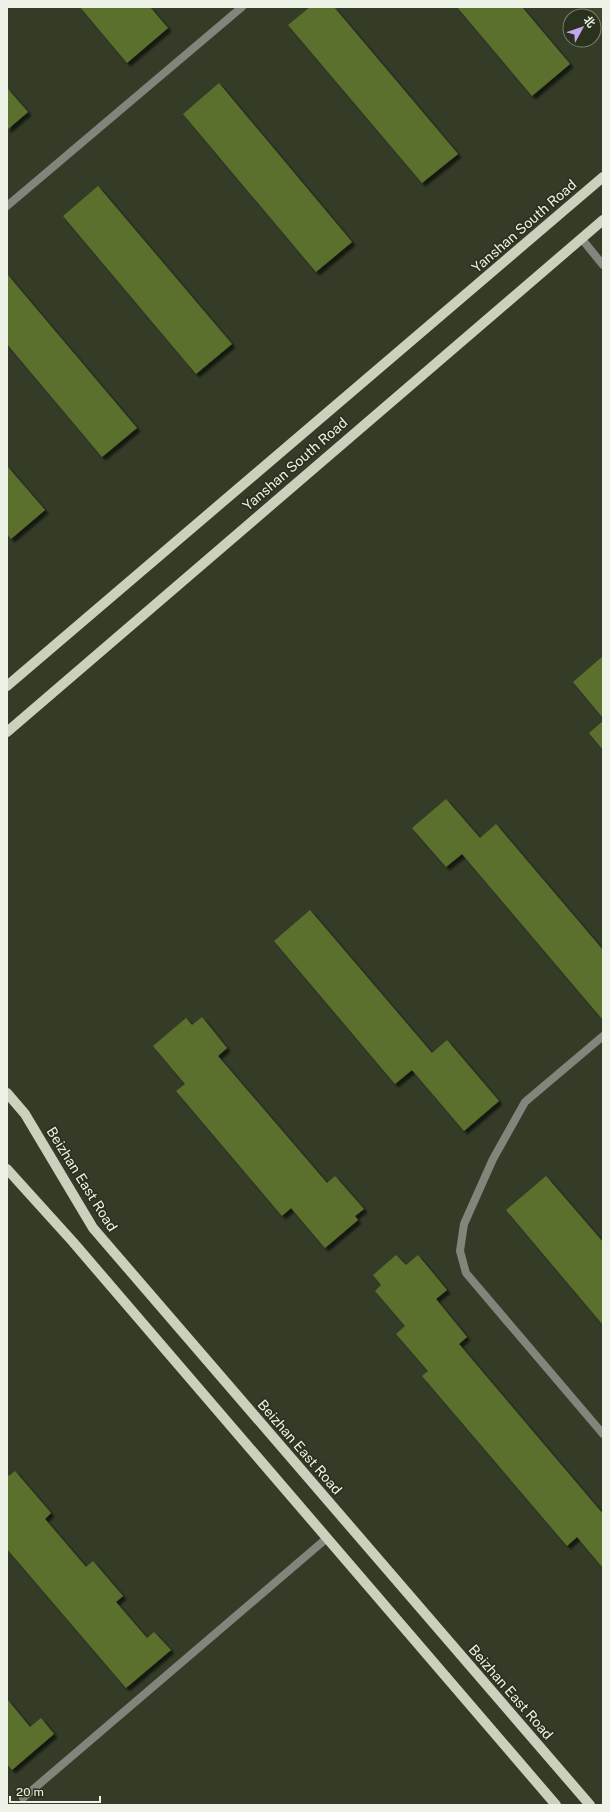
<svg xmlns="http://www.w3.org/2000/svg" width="610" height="1812" font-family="'Public Sans','Noto Sans SC',sans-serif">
  <defs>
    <filter id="shadow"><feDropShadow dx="3.5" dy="3.5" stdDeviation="1" flood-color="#0009"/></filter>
  </defs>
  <rect width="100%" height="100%" fill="#343b27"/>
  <path fill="#3d452b" d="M582 7H603V32L594 22V16H589Z"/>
  <path fill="#5c6f2f" filter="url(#shadow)" d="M80 7H150L168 28 127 63Z
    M310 7H334L458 154 422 183 288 25Z
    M457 7H522L570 64 532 96Z
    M219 83 352 242 316 272 183 114Z
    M7 88 28 112 7 130Z
    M98 186 232 344 196 374 63 216Z
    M7 274 137 428 102 457 7 344Z
    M7 466 45 510 11 539 7 534Z
    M603 656V718L573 682Z
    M603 721V750L589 733Z
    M446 799 480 838 496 824 603 950V1020L462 854 446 867 412 828Z
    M310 910 432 1053 447 1040 499 1101 464 1131 412 1070 395 1084 274 941Z
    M202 1017 227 1048 218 1056 327 1183 335 1176 364 1209 355 1216 358 1220 325 1248 291 1208 282 1216 176 1091 185 1084 153 1046 186 1018 192 1025Z
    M546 1176 603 1242V1325L506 1210Z
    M396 1255 406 1265 418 1255 447 1290 436 1299 467 1337 459 1344 603 1514V1568L577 1537 567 1546 422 1376 428 1371 396 1334 405 1326 375 1291 381 1285 373 1275Z
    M15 1471 51 1513 45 1519 86 1567 93 1561 123 1596 116 1602 147 1638 154 1632 171 1650 126 1688 7 1549V1473L9 1476Z
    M7 1699 30 1727 41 1718 54 1734 12 1770 7 1764Z"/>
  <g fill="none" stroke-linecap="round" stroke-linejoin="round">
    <path stroke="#81857b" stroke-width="8" d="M7 206 242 7
      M581 238 603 265
      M603 1036 525 1102 493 1159 464 1224 460 1251 466 1273 603 1434
      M23 1798 327 1538"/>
    <path stroke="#cad1bd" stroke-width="10" d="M7 686 603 177
      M7 732 603 220
      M7 1093 25 1114 93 1228 590 1805
      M7 1169 73 1242 556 1805"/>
  </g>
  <g text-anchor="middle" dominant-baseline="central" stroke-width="3.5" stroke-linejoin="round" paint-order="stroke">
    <g font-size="14" fill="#eef3e7" stroke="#2a311d">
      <text transform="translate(524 226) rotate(-41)">Yanshan South Road</text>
      <text transform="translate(295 464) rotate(-41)">Yanshan South Road</text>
      <text transform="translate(82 1179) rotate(58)">Beizhan East Road</text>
      <text transform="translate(300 1447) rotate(49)">Beizhan East Road</text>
      <text transform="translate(511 1692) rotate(49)">Beizhan East Road</text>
    </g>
  </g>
  <rect width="610" height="1812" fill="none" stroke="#eef3e7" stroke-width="16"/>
  <g transform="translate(582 28) rotate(50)"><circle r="19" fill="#2a311d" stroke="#787f6e"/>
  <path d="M0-3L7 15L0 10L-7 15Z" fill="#c5a6f0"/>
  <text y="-6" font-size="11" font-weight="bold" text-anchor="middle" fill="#eef3e7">北</text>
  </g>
  <path d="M10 1796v6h90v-6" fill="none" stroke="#eef3e7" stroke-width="2"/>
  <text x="16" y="1796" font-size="12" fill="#eef3e7" stroke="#2a311d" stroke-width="3" paint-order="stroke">20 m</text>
</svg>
